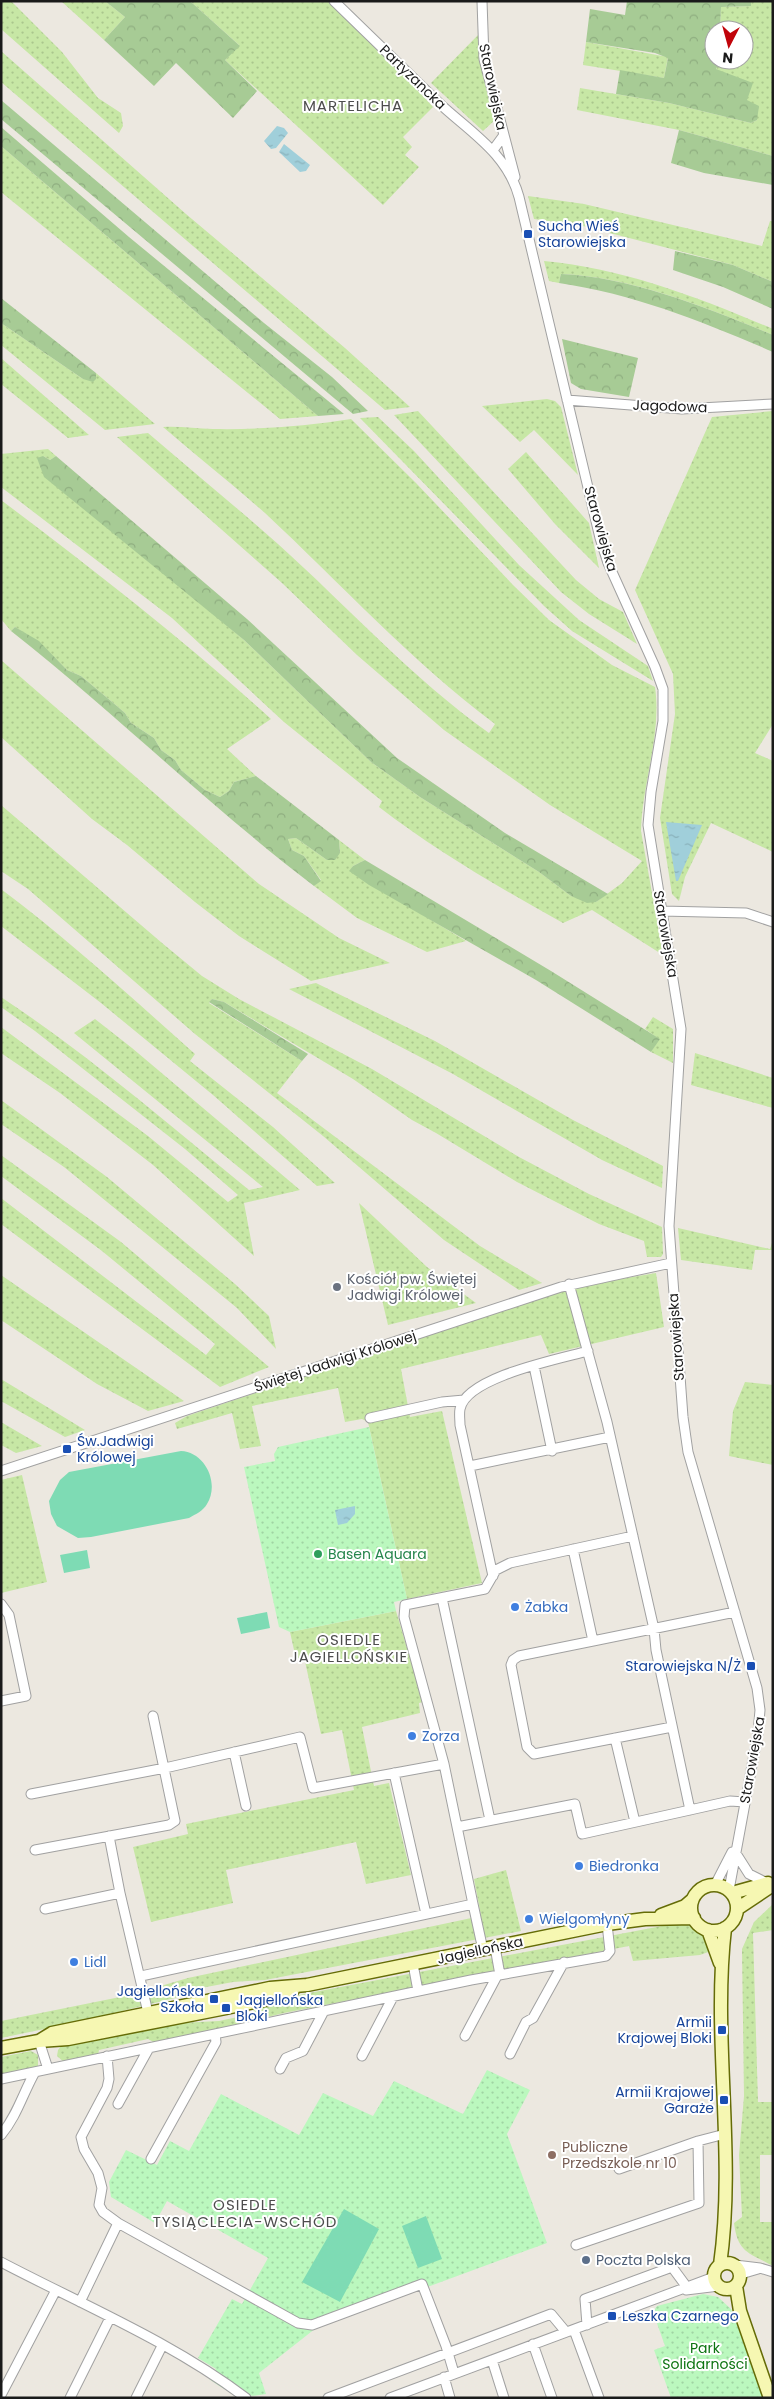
<svg xmlns="http://www.w3.org/2000/svg" width="774" height="2399" font-family="Poppins,sans-serif">
  <defs>
    <pattern id="grass-dots" width="8" height="8" patternUnits="userSpaceOnUse" patternTransform="scale(1.25)"><rect width="8" height="8" fill="#c7e7a5"/><path d="M2 2h.1M6 6h.1" fill="none" stroke="#aac68d" stroke-width="1.8" stroke-linecap="round"/></pattern>
    <pattern id="forest-crowns" width="20" height="18" patternUnits="userSpaceOnUse" patternTransform="scale(1.25)"><rect width="20" height="18" fill="#a7cb95"/><path d="M2 6a3 3 0 1 1 6 0M12 15a3 3 0 1 1 6 0" fill="none" stroke="#8fae80"/></pattern>
    <pattern id="park-dots" width="8" height="8" patternUnits="userSpaceOnUse" patternTransform="scale(1.25)"><rect width="8" height="8" fill="#bbf8be"/><path d="M2 2h.1M6 6h.1" fill="none" stroke="#a0d4a3" stroke-width="1.8" stroke-linecap="round"/></pattern>
    <pattern id="water-ripples" width="26" height="14" patternUnits="userSpaceOnUse" patternTransform="scale(1.25)"><rect width="26" height="14" fill="#a0cfda"/><path d="M2 4q2-2 4 0t4 0M15 11q2-2 4 0t4 0" fill="none" stroke="#89b1ba"/></pattern>
  </defs>
  <rect width="100%" height="100%" fill="#ece8e0"/>
  <path fill="url(#grass-dots)" d="M1 1H11L62 52 98 98 121 113 123 126 119 133 1 29Z
    M61 1H105L125 17 104 40Z
    M190 1H330L380 49 433 107 403 137 412 147 405 155 419 167 383 205 225 60 239 45Z
    M751 1H773V156L679 130 577 110 580 88 669 103 751 123 757 120 747 100 716 69 721 60H744V30H720L721 7 751 6Z
    M478 35 482 70 495 120 483 131 431 83Z
    M586 42 668 57 664 78 583 65Z
    M1 51 186 214 345 348 410 407 385 410 1 82Z
    M1 146 318 416 280 419 1 192Z
    M528 196 584 204 762 246 770 221H773V282L733 265 583 226 534 219Z
    M544 261C623 268 700 298 773 329V335C708 308 632 277 561 274L559 283 549 281Z
    M1 323 83 379H96V373L155 424 105 430 1 345Z
    M1 358 89 435 68 438 1 384Z
    M547 399 555 401 561 407 578 475 534 430 520 442 482 406Z
    M418 411 576 580 599 599 623 612 637 644 589 614 561 592 394 415Z
    M773 411V724L755 753 773 761V852L711 823 685 877 679 901 672 894 660 818 675 714 673 674 635 590 712 417Z
    M378 417 414 451 519 565 579 620 648 666 653 681 572 631 544 606 360 418Z
    M351 419 416 483 513 585 549 620 612 665 655 687C662 735 642 783 641 831L663 955 592 910 563 923C500 888 436 851 379 807L382 801 284 722 172 618 1 487V454L48 449 56 456 50 460 43 456 170 577 244 640 371 762 420 797 539 872 571 896 596 902 622 883 642 861 550 805 444 730 357 655 282 583 117 437 148 433C191 470 235 506 278 544 348 607 412 678 489 733L495 724C411 661 341 584 265 513 232 484 197 456 163 427 181 426 196 429 213 429 258 430 306 426 351 419Z
    M526 452 589 523 599 568 555 524 508 469Z
    M1 500C94 570 185 641 271 719L227 749 256 776 234 782 229 791 220 797 205 790 181 770 175 760 161 750 154 738 131 723 125 713 111 701 81 676 67 670 46 649 15 627 11 631 1 619Z
    M1 660 259 884 339 938 390 963 311 981 239 936 195 902 127 845 92 819 1 737Z
    M1 805 162 943 202 976 239 999 372 1069 519 1157 589 1194 662 1227 663 1254 661 1257H647L644 1241 599 1224 517 1182 436 1133 412 1120 353 1079 224 1002 212 999 209 1003 302 1061 277 1093 480 1246 542 1283 519 1290 444 1240 323 1136 195 1034 28 889 1 871Z
    M296 838 327 860 340 853 339 840 365 860 353 866 350 871 466 941 427 952 357 918 314 886 321 880 304 856 292 850 288 839Z
    M1 889C69 940 132 998 195 1054L190 1061 273 1127 335 1183 317 1186 213 1095 101 1003 1 926Z
    M316 983 435 1041 573 1120 663 1166 662 1188 602 1160 453 1074 289 989Z
    M1 997C89 1055 168 1124 249 1190L263 1187 74 1033 95 1019 132 1048 300 1190 244 1203 254 1256 153 1165 60 1093 1 1053V1027L148 1136 228 1202 238 1195 185 1149 35 1031 1 1007Z
    M653 1017 673 1029V1063L651 1052 659 1039 645 1029Z
    M695 1053 773 1078V1108L691 1085Z
    M1 1100 107 1177 235 1284 269 1316 276 1349 237 1308 128 1219 64 1167 1 1124Z
    M1 1155 121 1242 269 1367 220 1387 1 1224V1198L206 1355 215 1344 102 1251 1 1176Z
    M359 1203 427 1267 476 1303 388 1325Z
    M678 1228 770 1249 773 1240V1250H755L752 1270 681 1260Z
    M656 1273 664 1327 549 1354 541 1335 401 1369 410 1417 442 1411 482 1583 407 1599 368 1422 362 1419 345 1422 338 1388 252 1406 261 1446 240 1449 232 1413 177 1429 175 1423 187 1416 551 1294 585 1285Z
    M1 1275 184 1401 148 1411 97 1384 1 1320Z
    M1 1379 85 1430 65 1437 1 1401Z
    M745 1382 773 1385V1465L729 1456 733 1411Z
    M1 1422 42 1446 16 1453 1 1445Z
    M22 1475 47 1582 1 1593V1480Z
    M396 1611 423 1702 419 1703 420 1713 362 1727 374 1786 389 1783 411 1875 366 1884 356 1842 226 1870 233 1903 151 1922 133 1847 188 1834 186 1824 354 1790 342 1730 321 1734 304 1657 296 1659 290 1632Z
    M506 1870 521 1931 265 1980 233 1982 201 1988 183 1996 73 2023 1 2038V2021L130 1995 188 1978 481 1916 474 1879Z
    M773 1904V1930L753 1933 758 2102H773V2155H760V2222H773V2266C748 2252 738 2253 734 2223L742 2217 739 2155 744 2096 742 1949 754 1922Z
    M683 1922 704 1935 711 1951 700 1955 633 1961 629 1946 284 2013 157 2044 148 2039 99 2050 98 2055 65 2063 57 2056 58 2050 62 2045 160 2024 219 2021 247 2015 265 2003 304 1994Z
    M31 2051 38 2055V2068L1 2076V2057Z"/>
  <path fill="url(#forest-crowns)" d="M105 1H190L240 46 225 60 257 91 233 118 176 63 154 86 104 40 125 17Z
    M627 1H751V6L721 7 720 30H714V60H721L716 69 753 83 747 100 759 106 757 120 751 123 669 103 616 94 620 70 664 78 668 58 655 53 586 42 590 9 625 15Z
    M1 100 264 323 332 377 368 411 353 414 1 119Z
    M1 127 129 237 344 414 318 416 1 146Z
    M679 130 773 156V185L704 173 671 163Z
    M675 251 733 265 773 282V309L723 287 673 270Z
    M561 274C631 277 708 308 773 335V352C704 322 634 294 559 283Z
    M1 298 96 373V379L93 382 83 379 1 323Z
    M562 339 638 358 629 397 581 389 571 383Z
    M43 456 50 460 56 456 247 619 397 758 505 833 608 894 596 902 587 903 571 896 539 872 420 797 371 762 244 640 44 477 37 458Z
    M15 627 39 641 67 670 81 676 111 701 125 713 131 723 154 738 161 750 175 760 181 770 205 790 220 797 229 791 234 782 256 776 339 840 340 853 335 860H327L296 838 288 839 292 850 304 856 321 881 314 886C209 806 115 713 11 631Z
    M365 860 551 971 660 1039 651 1052 536 980 369 885 349 871 353 866Z
    M212 999 224 1002 308 1054 302 1061 209 1002Z"/>
  <path fill="url(#park-dots)" d="M369 1427 407 1599 394 1602 396 1611 290 1632 279 1627 244 1467 275 1461 274 1454 278 1447Z
    M487 2070 530 2090 507 2134 547 2243 316 2328 259 2373 266 2394C241 2399 229 2393 209 2379L216 2369 198 2358 232 2299 242 2304 268 2258 167 2201 155 2223 111 2197 109 2182 126 2150 157 2165 170 2141 189 2151 221 2094 299 2135 323 2093 373 2116 394 2081 463 2114Z
    M703 2294 718 2297 731 2309 765 2398H671L654 2350 665 2346 653 2312 657 2306Z"/>
  <path fill="#7edbb4" d="M181 1451C205 1452 220 1483 207 1504 203 1511 196 1514 189 1518L91 1537 78 1538 57 1526 51 1514 49 1501 60 1480 69 1472Z
    M87 1550 90 1568 64 1573 60 1555Z
    M267 1612 270 1628 241 1634 237 1618Z
    M344 2209 379 2229 340 2302 302 2282Z
    M426 2216 442 2259 418 2268 402 2226Z"/>
  <path fill="url(#water-ripples)" d="M277 126 284 128 288 133 276 148 271 149 264 141Z
    M284 144 310 165 306 171 300 172 279 152Z
    M666 822 702 825 678 881H676Z
    M355 1506V1514L347 1523 338 1525 335 1510Z"/>
  <g fill="none" stroke-linecap="round" stroke-linejoin="round">
    <g stroke="#a1a1a1" stroke-width="11">
      <path id="street" d="M334 1C369 35 404 69 439 103 470 132 507 153 519 197L600 538 608 563 655 667 663 689V721L651 792 648 825 681 1029 669 1226 683 1417 688 1452 757 1688 760 1710 758 1733 729 1890
        M482 1 484 59 504 135 493 150
        M504 135 515 177
        M567 400 682 409 773 404
        M662 911 746 913 773 922
        M569 1284 607 1422 654 1629 656 1650 690 1810 730 1801 745 1802
        M534 1366 552 1451
        M370 1418 442 1402 464 1400
        M470 1466 610 1437
        M1 1471 561 1287 671 1263
        M573 1549 593 1641 735 1612
        M493 1576 460 1425C460 1420 459 1414 460 1409 466 1377 559 1359 588 1351
        M442 1598 490 1820
        M1 1604 9 1615 26 1696 1 1701
        M593 1641 519 1656 513 1660 511 1665 527 1747 534 1754 672 1727
        M615 1738 635 1822
        M234 1752 246 1806
        M394 1773 426 1914
        M31 1794 165 1768 300 1737 313 1788 444 1764
        M457 1827 575 1804 582 1834 690 1810
        M109 1836 120 1893 149 2017
        M35 1850 169 1825 175 1821 153 1716
        M735 1852 749 1874 767 1883
        M715 1885 732 1852
        M473 1904 444 1764 404 1617 405 1605 485 1589 496 1570 510 1563 633 1536
        M45 1909 120 1893
        M495 1947 500 1975
        M413 1964 418 1991
        M141 1976 473 1904 483 1950
        M465 2036 497 1976
        M39 2041 48 2069
        M510 2054 526 2022 533 2018 564 1962
        M107 2056 109 2079 107 2088 81 2137 84 2149 98 2173 102 2188 99 2205 103 2212 118 2223
        M362 2056 393 1997
        M280 2069 286 2058 303 2051 324 2011
        M1 2079 471 1980 606 1956 610 1951 607 1924
        M118 2104 149 2048
        M1 2135C17 2116 23 2093 35 2072
        M151 2159 216 2042 215 2034
        M619 2169 698 2141
        M576 2245 699 2203 698 2141 725 2134
        M1 2262C83 2305 172 2342 246 2398
        M735 2265 760 2268 773 2272
        M741 2274 758 2269
        M686 2290 719 2286
        M80 2302 118 2223 298 2323 312 2325 422 2284 446 2346 454 2373
        M587 2325 585 2299 672 2267 686 2286
        M574 2330 599 2398
        M533 2344 552 2398
        M492 2360 504 2398
        M444 2377 450 2398
        M1 2395 56 2290
        M70 2398 110 2318
        M136 2398 162 2346
        M328 2398 551 2314 566 2332
        M390 2398 714 2277"/>
    </g>
    <g stroke="#656c07" stroke-width="15">
      <path id="secondary" d="M691 1908a23 23 0 1 1 46 0a23 23 0 1 1-46 0Z
        M732 1893 768 1883
        M737 1909 773 1885
        M661 1915 685 1906 692 1900
        M708 1930 720 1963
        M39 2041 52 2033 270 1988 307 1985 607 1924 645 1919 694 1918
        M1 2048 39 2041 68 2039 226 2008 273 1998 293 1990
        M714 2276a13 13 0 1 1 26 0a13 13 0 1 1-26 0Z
        M720 2265C736 2153 712 2040 725 1928
        M736 2286 740 2311 770 2398"/>
    </g>
    <use href="#street" stroke="#fff" stroke-width="9"/>
    <use href="#secondary" stroke="#f6f7b2" stroke-width="12"/>
  </g>
  <g fill="#1a4fb4" stroke="#fff" stroke-width="2">
    <rect x="523" y="229" width="10" height="10" rx="2.5"/>
    <rect x="62" y="1444" width="10" height="10" rx="2.5"/>
    <rect x="746" y="1661" width="10" height="10" rx="2.5"/>
    <rect x="209" y="1994" width="10" height="10" rx="2.5"/>
    <rect x="221" y="2003" width="10" height="10" rx="2.5"/>
    <rect x="717" y="2025" width="10" height="10" rx="2.5"/>
    <rect x="719" y="2095" width="10" height="10" rx="2.5"/>
    <rect x="607" y="2311" width="10" height="10" rx="2.5"/>
  </g>
  <circle fill="#6b7280" stroke="#fff" stroke-width="2" cx="337" cy="1287" r="5"/>
  <circle fill="#2e9e5b" stroke="#fff" stroke-width="2" cx="318" cy="1554" r="5"/>
  <g fill="#3f7fe0" stroke="#fff" stroke-width="2">
    <circle cx="515" cy="1607" r="5"/>
    <circle cx="412" cy="1736" r="5"/>
    <circle cx="579" cy="1866" r="5"/>
    <circle cx="529" cy="1919" r="5"/>
    <circle cx="74" cy="1962" r="5"/>
  </g>
  <circle fill="#8d6e63" stroke="#fff" stroke-width="2" cx="552" cy="2155" r="5"/>
  <circle fill="#5c6f8a" stroke="#fff" stroke-width="2" cx="586" cy="2260" r="5"/>
  <g text-anchor="middle" dominant-baseline="central" stroke-width="4" stroke-linejoin="round" paint-order="stroke">
    <g font-size="14" fill="#1a1a1a" stroke="#fff">
      <text transform="translate(413 77) rotate(44)">Partyzancka</text>
      <text transform="translate(493 87) rotate(78)">Starowiejska</text>
      <text transform="translate(670 406) rotate(2)">Jagodowa</text>
      <text transform="translate(601 529) rotate(74)">Starowiejska</text>
      <text transform="translate(666 934) rotate(80)">Starowiejska</text>
      <text transform="translate(676 1337) rotate(-94)">Starowiejska</text>
      <text transform="translate(335 1361) rotate(-18)">Świętej Jadwigi Królowej</text>
      <text transform="translate(752 1760) rotate(-80)">Starowiejska</text>
      <text transform="translate(480 1950) rotate(-12)">Jagiellońska</text>
    </g>
    <g font-size="14" fill="#164399" stroke="#fff" text-anchor="start">
      <text x="538" y="226">Sucha Wieś<tspan x="538" dy="16">Starowiejska</tspan></text>
      <text x="77" y="1441">Św.Jadwigi<tspan x="77" dy="16">Królowej</tspan></text>
      <text x="741" y="1666" text-anchor="end">Starowiejska N/Ż</text>
      <text x="204" y="1991" text-anchor="end">Jagiellońska<tspan x="204" dy="16">Szkoła</tspan></text>
      <text x="236" y="2000">Jagiellońska<tspan x="236" dy="16">Bloki</tspan></text>
      <text x="712" y="2022" text-anchor="end">Armii<tspan x="712" dy="16">Krajowej Bloki</tspan></text>
      <text x="714" y="2092" text-anchor="end">Armii Krajowej<tspan x="714" dy="16">Garaże</tspan></text>
      <text x="622" y="2316">Leszka Czarnego</text>
    </g>
    <g font-size="14" fill="#5b616d" stroke="#fff" text-anchor="start">
      <text x="347" y="1279">Kościół pw. Świętej<tspan x="347" dy="16">Jadwigi Królowej</tspan></text>
    </g>
    <g font-size="14" fill="#27864d" stroke="#fff" text-anchor="start">
      <text x="328" y="1554">Basen Aquara</text>
    </g>
    <g font-size="14" fill="#366cbe" stroke="#fff" text-anchor="start">
      <text x="525" y="1607">Żabka</text>
      <text x="422" y="1736">Zorza</text>
      <text x="589" y="1866">Biedronka</text>
      <text x="539" y="1919">Wielgomłyny</text>
      <text x="84" y="1962">Lidl</text>
    </g>
    <g font-size="14" fill="#785e54" stroke="#fff" text-anchor="start">
      <text x="562" y="2147">Publiczne<tspan x="562" dy="16">Przedszkole nr 10</tspan></text>
    </g>
    <g font-size="14" fill="#4e5e75" stroke="#fff" text-anchor="start">
      <text x="596" y="2260">Poczta Polska</text>
    </g>
    <g font-size="14" fill="#0d7412" stroke="#fff">
      <text x="705" y="2348">Park<tspan x="705" dy="16">Solidarności</tspan></text>
    </g>
    <g font-size="15" letter-spacing="1" fill="#4d4d4d" stroke="#fff">
      <text x="353" y="105">MARTELICHA</text>
      <text x="349" y="1639">OSIEDLE<tspan x="349" dy="17">JAGIELLOŃSKIE</tspan></text>
      <text x="245" y="2204">OSIEDLE<tspan x="245" dy="17">TYSIĄCLECIA-WSCHÓD</tspan></text>
    </g>
  </g>
  <rect width="774" height="2399" fill="none" stroke="#1a1a1a" stroke-width="5"/>
  <g transform="translate(729 45) rotate(186)"><circle r="24" fill="#ffffff" stroke="#a3a3a3"/>
  <path d="M0-4L9 19L0 12L-9 19Z" fill="#c1040a"/>
  <text y="-8" font-size="14" font-weight="bold" text-anchor="middle" fill="#1a1a1a">N</text>
  </g>
</svg>
